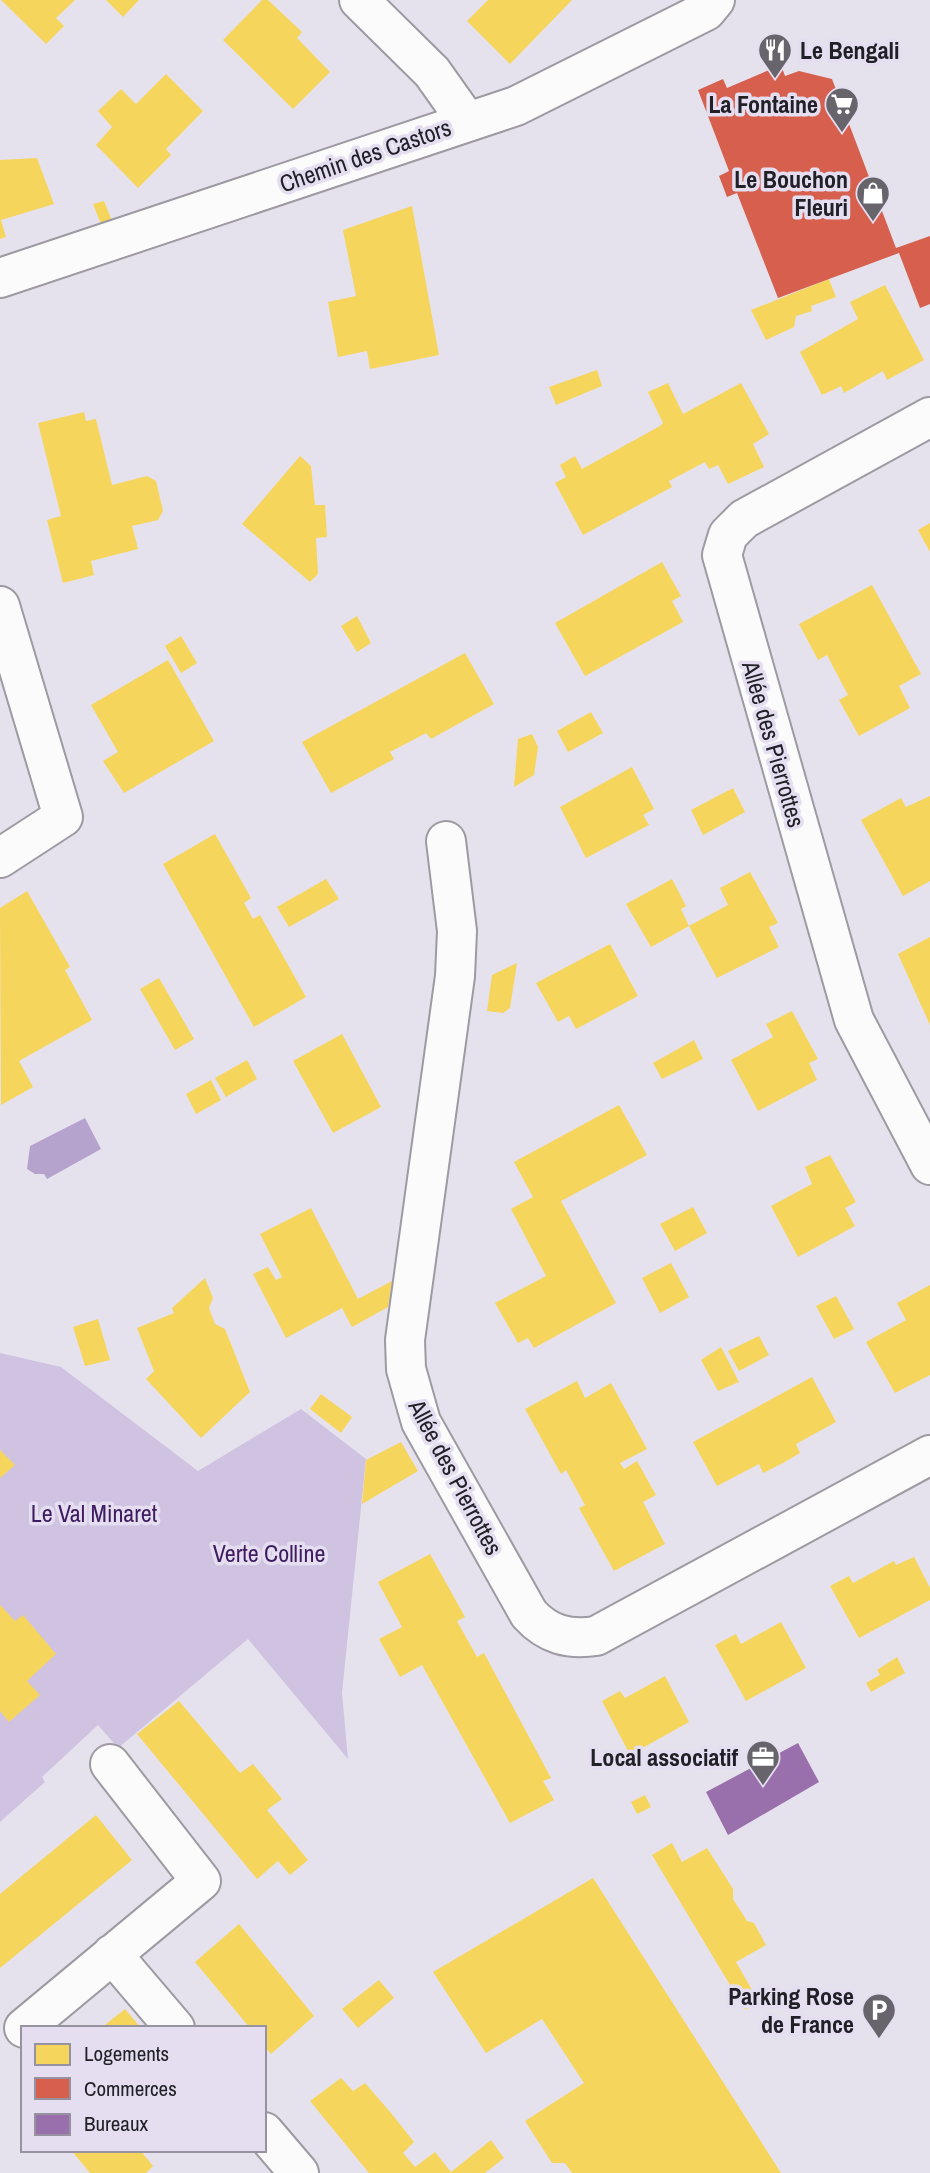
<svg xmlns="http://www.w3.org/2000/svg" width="930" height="2173" font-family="'Archivo Narrow',sans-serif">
  <rect width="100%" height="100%" fill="#e6e2ed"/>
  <path fill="#cfc3e1" d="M0 1353 61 1367 198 1471 301 1409 366 1459 342 1693 348 1759 248 1639 118 1748 98 1725 42 1777 45 1782 0 1822Z"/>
  <path fill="#b5a3ce" d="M85 1118 101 1149 47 1179 44 1174H35L27 1169 30 1146Z"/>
  <path fill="#f6d55c" d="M1 0H75L56 18 64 26 46 44Z
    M106 0H139L123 17Z
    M262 0H268L302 32 297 38 330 72 293 109 223 40Z
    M488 0H572L510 64 467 21Z
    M166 74 203 111 166 149 171 155 138 188 96 145 112 127 98 111 121 89 136 104Z
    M37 158 54 204 1 220 6 237 0 239V160Z
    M104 201 112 221 101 224 93 204Z
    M412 206 439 355 370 369 367 351 338 357 328 302 356 296 343 230Z
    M829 279 836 297 811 306 812 311 796 316 794 327 766 340 751 310Z
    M885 285 924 360 887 380 883 371 844 393 841 386 822 395 800 352 858 319 850 302Z
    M597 370 602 386 556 405 549 387Z
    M668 383 683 414 741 383 769 434 753 444 764 467 728 484 718 465 709 469 705 462 669 481 672 487 583 535 555 483 566 477 560 465 575 456 582 469 660 426 663 423 648 392Z
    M84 412 86 421 96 419 112 485 147 476 156 481 163 511 158 520 132 526 138 549 91 561 94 575 63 583 47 520 61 516 38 423Z
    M300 456 311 466 315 505H325L327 537 316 538 318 574 310 582 242 524Z
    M930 523V552L918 530Z
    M662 562 681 596 672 601 683 622 585 676 555 623Z
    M872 585 921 674 899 686 910 708 859 736 839 700 848 695 827 655 818 660 799 624Z
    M357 616 371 643 357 652 341 626Z
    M181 636 197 663 181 673 165 646Z
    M465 653 494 704 431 739 426 733 390 752 394 759 331 793 302 742Z
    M168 660 214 741 124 793 103 761 118 752 91 705Z
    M591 712 603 733 568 752 557 731Z
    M532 734 538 747 534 775 514 787 518 739Z
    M632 767 654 809 643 815 649 825 586 858 560 807Z
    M733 788 745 812 703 835 691 810Z
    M930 796V881L903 896 861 820 901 798 906 807Z
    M215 834 251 898 244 903 253 919 260 915 306 997 254 1027 163 864Z
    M750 872 778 923 769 927 779 947 717 978 689 926 651 947 626 904 672 879 686 906 681 909 689 926 728 905 720 888Z
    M326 879 339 899 289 927 277 907Z
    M27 891 70 967 65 970 92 1020 19 1061 33 1087 1 1105 0 908Z
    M930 937V1025L898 954Z
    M610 944 638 996 576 1029 569 1016 558 1022 536 983Z
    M517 963 510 1008 503 1013 487 1011 492 975Z
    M159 978 194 1039 175 1050 140 989Z
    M792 1011 818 1059 809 1063 817 1080 758 1111 731 1060 773 1037 766 1024Z
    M342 1034 381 1107 333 1133 293 1061Z
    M694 1040 703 1059 662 1079 653 1063Z
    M247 1060 257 1079 226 1097 215 1078Z
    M211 1080 221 1100 196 1114 186 1094Z
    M619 1105 647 1155 561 1201 616 1303 534 1348 528 1338 518 1343 495 1303 546 1276 511 1209 533 1197 514 1162Z
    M830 1155 856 1202 845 1208 855 1226 798 1257 771 1206 812 1184 805 1167Z
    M693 1207 707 1233 675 1251 660 1224Z
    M311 1208 358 1299 392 1281 388 1307 352 1327 342 1308 286 1338 253 1274 268 1267 276 1280 282 1277 260 1234Z
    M671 1263 689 1297 660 1313 642 1278Z
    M205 1278 213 1298 209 1308 215 1324 225 1329 250 1392 201 1438 146 1379 154 1371 137 1328 174 1313 172 1308Z
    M930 1285V1375L895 1393 866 1342 906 1320 897 1303Z
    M836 1296 854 1329 834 1339 816 1306Z
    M98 1319 110 1360 85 1366 73 1327Z
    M759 1336 769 1355 739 1371 728 1351Z
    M721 1347 739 1382 718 1391 701 1360Z
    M812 1377 836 1422 796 1444 800 1453 783 1463 763 1473 759 1464 717 1486 693 1442Z
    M577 1381 585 1398 611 1383 647 1449 620 1463 624 1469 637 1461 656 1495 643 1502 665 1544 614 1571 579 1508 585 1505 566 1470 561 1474 525 1409Z
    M321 1394 352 1417 341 1433 310 1409Z
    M401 1442 418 1471 362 1504 366 1460Z
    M0 1450 15 1465 0 1478Z
    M430 1554 465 1617 457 1621 477 1657 484 1653 551 1778 543 1781 554 1800 510 1823 422 1665 400 1677 379 1639 402 1627 378 1582Z
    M914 1557 930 1588V1600L859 1638 830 1586 849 1576 853 1583 894 1561 896 1565Z
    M0 1605 15 1621 23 1615 56 1654 27 1681 40 1695 9 1722 0 1711Z
    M781 1622 806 1668 746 1701 715 1645 736 1634 741 1644Z
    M897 1657 905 1673 871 1692 866 1683 880 1675 877 1670Z
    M665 1676 689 1722 630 1755 602 1701 620 1691 625 1698Z
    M179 1701 240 1773 253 1764 282 1799 267 1810 308 1860 290 1875 278 1861 257 1879 137 1734Z
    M645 1795 651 1807 637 1814 631 1802Z
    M96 1815 132 1860 0 1968V1894Z
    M672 1843 682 1862 707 1848 733 1889V1899L747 1921 754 1923 766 1945 736 1962 759 2002 745 2010 652 1855Z
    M593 1878 781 2173H572L565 2163H552L525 2121 584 2083 542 2019 486 2053 433 1972Z
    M239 1924 314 2016 271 2054 264 2046V2028H250L195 1962Z
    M379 1980 394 1998 358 2028 342 2009Z
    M125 2009 141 2028H101Z
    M341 2078 353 2091 365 2083 391 2113 414 2142 403 2153 415 2167 435 2152 451 2172 491 2140 504 2158 485 2173H369L310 2101Z
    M71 2150H140L153 2166 146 2173H90Z"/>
  <path fill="#d6604d" d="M781 65 785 76 799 71 832 79 896 248 930 236V304L920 308 899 253 778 298 737 193 727 197 719 176 729 171 698 90 723 79 727 88Z"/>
  <path fill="#9970ab" d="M798 1743 819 1782 728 1835 706 1792Z"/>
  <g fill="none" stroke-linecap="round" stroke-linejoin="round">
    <g stroke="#9d9aa2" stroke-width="42">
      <path id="minor" d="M359 0 432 72 466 120
        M0 278 516 106 706 11 715 0
        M930 417 744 519 728 535 722 555 854 1020 930 1165
        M0 606 63 817 0 858
        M446 841 457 931 455 976 405 1340 406 1369 421 1422 529 1614C548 1635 569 1640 596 1636L930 1455
        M112 1954 175 2028
        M24 2028 201 1881 110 1764
        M264 2132 299 2173"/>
    </g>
    <use href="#minor" stroke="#fbfbfc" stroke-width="38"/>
  </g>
  <defs>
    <g id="restaurant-pin" transform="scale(1.75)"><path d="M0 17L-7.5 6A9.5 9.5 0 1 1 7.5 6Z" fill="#67646c" stroke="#e5def1"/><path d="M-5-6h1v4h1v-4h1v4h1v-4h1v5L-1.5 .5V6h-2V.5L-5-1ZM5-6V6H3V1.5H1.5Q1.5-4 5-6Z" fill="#fff"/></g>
    <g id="supermarket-pin" transform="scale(1.75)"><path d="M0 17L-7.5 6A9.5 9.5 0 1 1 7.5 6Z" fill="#67646c" stroke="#e5def1"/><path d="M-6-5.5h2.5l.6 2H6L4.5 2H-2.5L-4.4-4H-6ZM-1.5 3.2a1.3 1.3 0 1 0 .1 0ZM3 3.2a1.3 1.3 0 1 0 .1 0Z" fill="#fff"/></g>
    <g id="shop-pin" transform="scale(1.75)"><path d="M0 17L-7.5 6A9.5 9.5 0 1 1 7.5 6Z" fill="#67646c" stroke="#e5def1"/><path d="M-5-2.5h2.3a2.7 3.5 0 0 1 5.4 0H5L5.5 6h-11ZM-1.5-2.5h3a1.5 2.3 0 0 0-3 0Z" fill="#fff"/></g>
    <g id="office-pin" transform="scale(1.75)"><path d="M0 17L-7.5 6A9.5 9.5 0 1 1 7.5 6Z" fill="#67646c" stroke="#e5def1"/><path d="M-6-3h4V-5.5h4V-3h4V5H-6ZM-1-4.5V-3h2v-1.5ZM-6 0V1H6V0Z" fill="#fff"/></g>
    <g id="parking-pin" transform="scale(1.75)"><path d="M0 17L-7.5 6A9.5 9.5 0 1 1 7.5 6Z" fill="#67646c" stroke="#e5def1"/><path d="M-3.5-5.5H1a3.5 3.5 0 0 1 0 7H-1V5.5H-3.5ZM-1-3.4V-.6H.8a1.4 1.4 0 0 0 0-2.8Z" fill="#fff"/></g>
  </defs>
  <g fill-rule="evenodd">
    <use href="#restaurant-pin" x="775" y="50"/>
    <use href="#supermarket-pin" x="842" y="104"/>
    <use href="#shop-pin" x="873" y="193"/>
    <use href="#office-pin" x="763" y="1757"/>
    <use href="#parking-pin" x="879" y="2010"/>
  </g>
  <g text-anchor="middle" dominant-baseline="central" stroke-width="7" stroke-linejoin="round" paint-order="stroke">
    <g font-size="24" font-weight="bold" fill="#222027" stroke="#e5def1" text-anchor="end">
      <text x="800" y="50" text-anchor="start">Le Bengali</text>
      <text x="818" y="104">La Fontaine</text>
      <text x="848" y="179">Le Bouchon<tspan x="848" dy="28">Fleuri</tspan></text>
      <text x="738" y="1757">Local associatif</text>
      <text x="854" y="1996">Parking Rose<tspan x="854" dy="28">de France</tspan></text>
    </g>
    <g font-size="24" fill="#222027" stroke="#e5def1">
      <text transform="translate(365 155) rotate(-19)">Chemin des Castors</text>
      <text transform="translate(774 744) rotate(74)">Allée des Pierrottes</text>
      <text transform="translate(456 1477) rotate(62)">Allée des Pierrottes</text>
    </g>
    <g font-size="24" fill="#3e1c5f" stroke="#e5def1">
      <text x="94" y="1513">Le Val Minaret</text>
      <text x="269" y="1553">Verte Colline</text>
    </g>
  </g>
  <rect x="21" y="2026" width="245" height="126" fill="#e5def1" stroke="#9792a0" stroke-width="2"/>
  <rect x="35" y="2044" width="35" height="21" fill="#f6d55c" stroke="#9792a0" stroke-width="2"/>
  <text x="84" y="2061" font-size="21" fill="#222027">Logements</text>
  <rect x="35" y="2078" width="35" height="21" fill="#d6604d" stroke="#9792a0" stroke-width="2"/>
  <text x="84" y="2096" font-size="21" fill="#222027">Commerces</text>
  <rect x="35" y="2114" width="35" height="21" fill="#9970ab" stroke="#9792a0" stroke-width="2"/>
  <text x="84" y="2131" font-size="21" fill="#222027">Bureaux</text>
</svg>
